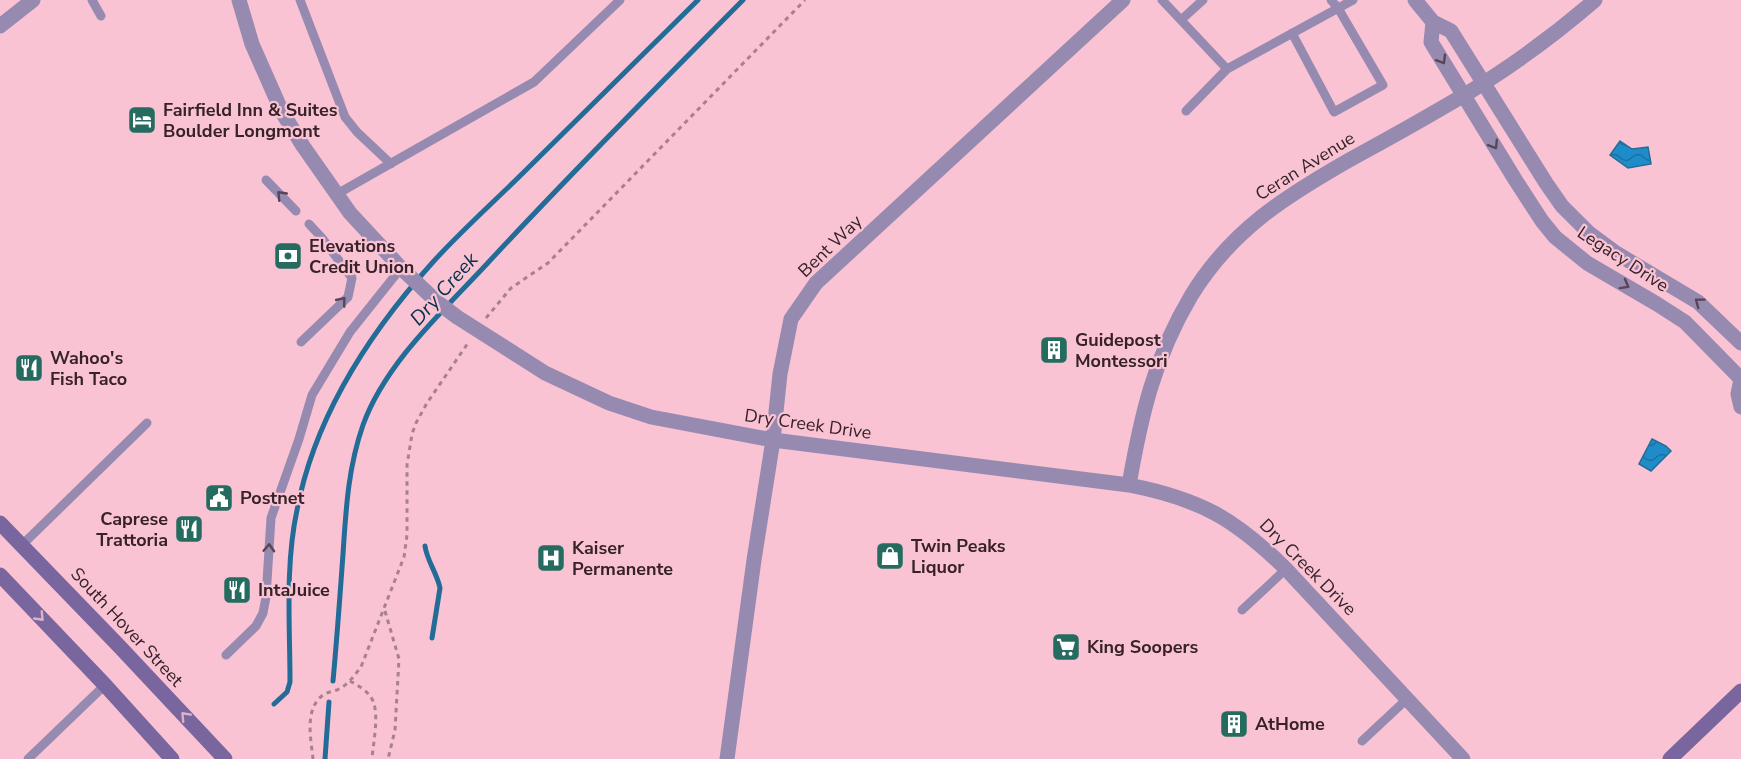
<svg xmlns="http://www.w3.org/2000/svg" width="1741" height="759" font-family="'Nunito Sans',sans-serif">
  <defs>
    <pattern id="water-waves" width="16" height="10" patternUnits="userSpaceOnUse" patternTransform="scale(1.5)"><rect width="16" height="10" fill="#1d8cc8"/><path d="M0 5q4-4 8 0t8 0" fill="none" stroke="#1a72a2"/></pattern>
  </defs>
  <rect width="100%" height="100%" fill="#f9c3d3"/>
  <path fill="url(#water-waves)" stroke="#246c98" stroke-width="1.5" d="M1620 141 1632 149 1648 147 1651 164 1628 168 1610 155Z
    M1652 439 1666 446 1671 451 1651 471 1639 464Z"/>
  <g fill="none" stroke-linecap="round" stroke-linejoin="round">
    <path stroke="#246c98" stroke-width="5" d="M425 546C427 561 437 573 440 588L432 638
      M333 681C337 638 340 596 343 554 346 509 348 468 363 425 385 364 441 313 484 267 568 176 656 88 743 0
      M274 704 287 692 290 682C290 625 285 566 297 510 315 415 369 333 433 262 462 230 496 200 527 169 584 113 641 56 698 0
      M325 759 329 702"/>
    <path stroke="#a9818d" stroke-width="3" stroke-dasharray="4.5 4.5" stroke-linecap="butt" d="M486 318 511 288 548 263 805 0
      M385 611 399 659 395 730 388 759
      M350 681C357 685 366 690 370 696 381 709 373 743 372 759
      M313 759C311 739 304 709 323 695 327 692 332 692 337 690 348 685 354 676 361 667L404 557 407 535V465L412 434 416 423 427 403 468 343"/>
    <path stroke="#978ab1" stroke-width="9" d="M92 0 101 16
      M300 0 345 117 357 132 391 164
      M1162 0 1227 69
      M1181 20 1203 0
      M1292 33 1334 112 1383 85 1338 8 1331 0
      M1186 111 1227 69 1353 0
      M266 180 296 211
      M337 194 534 82 620 0
      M301 342 348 297 352 278 322 238 309 224
      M22 545 147 423
      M1242 610 1286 569
      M226 655 256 626 263 613 266 597 271 518 299 439 312 395 350 332 401 268
      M1362 741 1407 699
      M28 759 105 685"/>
    <path stroke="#978ab1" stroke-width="15" d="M239 0 252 44 282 112 303 146 350 213 401 268 436 301 457 317 545 373 609 403 651 417 773 440 1129 485C1200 499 1234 518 1286 569L1463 759
      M1415 0 1433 22 1451 31 1546 183 1562 206 1589 233 1616 253 1698 302 1741 343
      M1433 22 1431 42 1516 181 1542 221 1555 237 1587 263 1657 304 1685 322 1741 379
      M0 26 33 0
      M1741 379 1738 394 1741 407
      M1129 485C1141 416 1154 358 1191 296 1231 230 1286 196 1351 159 1386 140 1420 121 1454 101 1504 72 1551 38 1595 0
      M727 759 754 560 773 440 780 374 791 319 816 283 1123 0"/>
    <path stroke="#79669e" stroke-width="15" d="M0 523 119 646 225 759
      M0 575 105 685 172 759
      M1670 759 1741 691"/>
  </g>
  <defs><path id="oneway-chevron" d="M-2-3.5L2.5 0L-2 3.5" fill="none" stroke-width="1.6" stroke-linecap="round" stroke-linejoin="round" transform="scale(1.5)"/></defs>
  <g stroke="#584658">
    <use href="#oneway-chevron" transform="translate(1442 60) rotate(59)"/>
    <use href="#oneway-chevron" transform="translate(1494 145) rotate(58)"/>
    <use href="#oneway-chevron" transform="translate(281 195) rotate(-134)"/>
    <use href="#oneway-chevron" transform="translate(1625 285) rotate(29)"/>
    <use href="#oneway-chevron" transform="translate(342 301) rotate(-51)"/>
    <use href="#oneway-chevron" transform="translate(1699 302) rotate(-143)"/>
    <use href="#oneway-chevron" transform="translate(269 548) rotate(-87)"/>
  </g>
  <g stroke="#dfb0c8">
    <use href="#oneway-chevron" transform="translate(40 617) rotate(46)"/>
    <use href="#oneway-chevron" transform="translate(185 716) rotate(-133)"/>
  </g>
  <defs>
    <g id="hotel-square" transform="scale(1.5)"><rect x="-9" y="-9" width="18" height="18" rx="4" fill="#266b5f" stroke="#f9c3d3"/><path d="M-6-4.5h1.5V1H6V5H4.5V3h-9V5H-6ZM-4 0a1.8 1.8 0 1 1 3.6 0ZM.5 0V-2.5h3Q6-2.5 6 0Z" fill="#fff"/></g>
    <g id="bank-square" transform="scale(1.5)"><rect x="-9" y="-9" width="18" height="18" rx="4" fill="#266b5f" stroke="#f9c3d3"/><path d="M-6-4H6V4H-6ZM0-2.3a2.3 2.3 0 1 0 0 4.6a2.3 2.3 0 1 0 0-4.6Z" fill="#fff"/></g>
    <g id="building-square" transform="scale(1.5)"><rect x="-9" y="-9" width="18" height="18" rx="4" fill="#266b5f" stroke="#f9c3d3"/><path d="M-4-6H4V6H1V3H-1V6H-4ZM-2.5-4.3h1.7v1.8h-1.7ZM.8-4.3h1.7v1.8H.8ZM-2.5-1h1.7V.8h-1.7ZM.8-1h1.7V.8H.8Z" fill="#fff"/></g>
    <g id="restaurant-square" transform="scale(1.5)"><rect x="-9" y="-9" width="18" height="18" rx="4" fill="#266b5f" stroke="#f9c3d3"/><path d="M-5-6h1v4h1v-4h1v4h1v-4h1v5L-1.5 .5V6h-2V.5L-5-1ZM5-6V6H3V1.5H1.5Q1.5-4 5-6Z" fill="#fff"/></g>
    <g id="civic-square" transform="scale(1.5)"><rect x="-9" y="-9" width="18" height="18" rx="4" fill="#266b5f" stroke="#f9c3d3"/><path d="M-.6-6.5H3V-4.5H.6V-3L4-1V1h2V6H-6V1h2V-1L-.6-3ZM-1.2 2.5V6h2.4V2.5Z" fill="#fff"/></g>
    <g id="shop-square" transform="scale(1.5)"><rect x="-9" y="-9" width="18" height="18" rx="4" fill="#266b5f" stroke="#f9c3d3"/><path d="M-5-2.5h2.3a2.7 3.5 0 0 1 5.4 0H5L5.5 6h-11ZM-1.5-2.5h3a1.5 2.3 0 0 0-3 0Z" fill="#fff"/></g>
    <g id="hospital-square" transform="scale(1.5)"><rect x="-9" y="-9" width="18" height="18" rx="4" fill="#266b5f" stroke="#f9c3d3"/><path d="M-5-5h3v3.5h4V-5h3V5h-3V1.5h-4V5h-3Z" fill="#fff"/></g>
    <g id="supermarket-square" transform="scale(1.5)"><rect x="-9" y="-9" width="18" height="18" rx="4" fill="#266b5f" stroke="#f9c3d3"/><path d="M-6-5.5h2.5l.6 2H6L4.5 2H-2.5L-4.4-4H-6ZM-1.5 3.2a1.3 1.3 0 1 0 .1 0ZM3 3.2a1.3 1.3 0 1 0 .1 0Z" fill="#fff"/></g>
  </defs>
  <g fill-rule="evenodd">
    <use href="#hotel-square" x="142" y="120"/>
    <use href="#bank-square" x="288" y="256"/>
    <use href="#building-square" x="1054" y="350"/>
    <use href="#restaurant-square" x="29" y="368"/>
    <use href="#civic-square" x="219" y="498"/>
    <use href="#restaurant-square" x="189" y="529"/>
    <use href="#shop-square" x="890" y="556"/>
    <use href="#hospital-square" x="551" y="558"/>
    <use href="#restaurant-square" x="237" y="590"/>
    <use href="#supermarket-square" x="1066" y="647"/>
    <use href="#building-square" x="1234" y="724"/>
  </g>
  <g text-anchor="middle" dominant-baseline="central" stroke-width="4.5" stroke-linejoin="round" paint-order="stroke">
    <g font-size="18" font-weight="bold" fill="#362228" stroke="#f9c3d3" text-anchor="start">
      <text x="163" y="110">Fairfield Inn &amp; Suites<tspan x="163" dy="21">Boulder Longmont</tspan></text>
      <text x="309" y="246">Elevations<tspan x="309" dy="21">Credit Union</tspan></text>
      <text x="1075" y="340">Guidepost<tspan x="1075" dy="21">Montessori</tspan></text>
      <text x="50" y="358">Wahoo's<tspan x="50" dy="21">Fish Taco</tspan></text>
      <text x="240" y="498">Postnet</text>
      <text x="168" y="519" text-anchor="end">Caprese<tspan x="168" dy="21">Trattoria</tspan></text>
      <text x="911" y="546">Twin Peaks<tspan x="911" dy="21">Liquor</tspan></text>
      <text x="572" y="548">Kaiser<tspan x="572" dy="21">Permanente</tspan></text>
      <text x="258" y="590">IntaJuice</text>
      <text x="1087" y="647">King Soopers</text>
      <text x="1255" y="724">AtHome</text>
    </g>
    <g font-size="18" fill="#362228" stroke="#f9c3d3">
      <text transform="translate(1305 166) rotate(-32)">Ceran Avenue</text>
      <text transform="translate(830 246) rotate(-44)">Bent Way</text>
      <text transform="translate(1623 259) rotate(33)">Legacy Drive</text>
      <text transform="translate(808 424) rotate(8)">Dry Creek Drive</text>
      <text transform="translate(1308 567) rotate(45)">Dry Creek Drive</text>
      <text transform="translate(127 627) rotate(47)">South Hover Street</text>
    </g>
    <g font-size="20" font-style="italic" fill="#033048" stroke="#f9c3d3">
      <text transform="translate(444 289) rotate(-48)">Dry Creek</text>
    </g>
  </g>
</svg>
